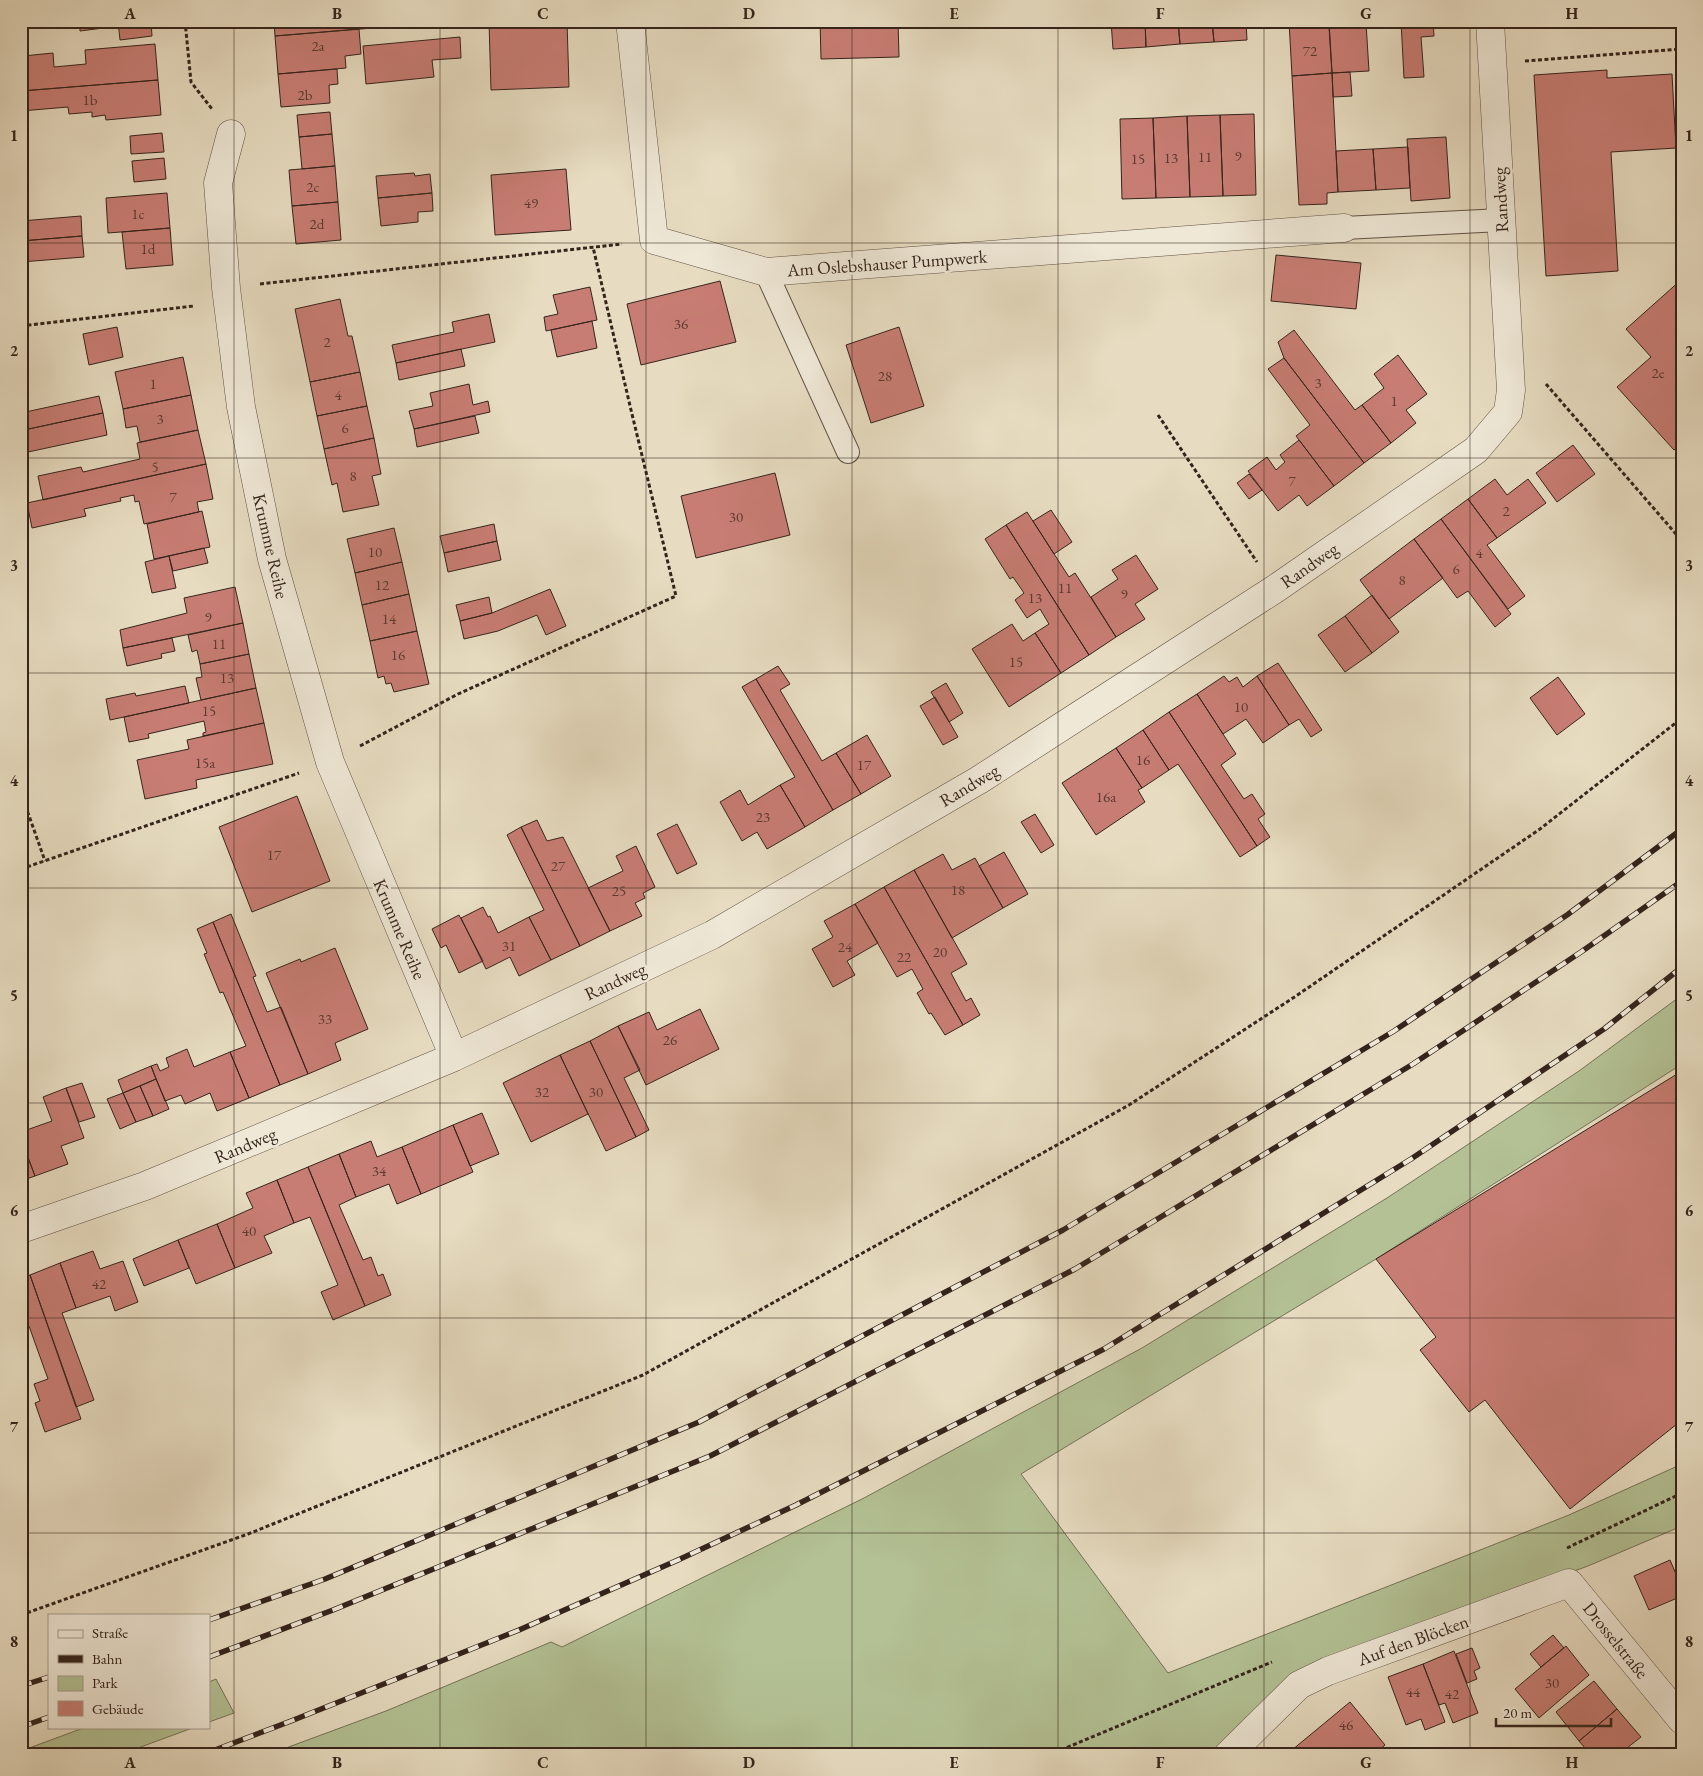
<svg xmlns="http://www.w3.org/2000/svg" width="1703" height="1776" font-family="'EB Garamond',serif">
  <rect width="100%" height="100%" fill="#e7dcc1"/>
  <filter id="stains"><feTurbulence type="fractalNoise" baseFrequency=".004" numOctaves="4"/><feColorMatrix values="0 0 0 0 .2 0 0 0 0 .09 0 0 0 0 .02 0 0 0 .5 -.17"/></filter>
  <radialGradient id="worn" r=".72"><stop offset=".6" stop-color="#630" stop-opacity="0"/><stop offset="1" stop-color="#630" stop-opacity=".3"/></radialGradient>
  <path fill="#b3c194" stroke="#747258" d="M1682 995V1064L1376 1259 1021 1474 1168 1673 1569 1515 1682 1464V1526L1588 1566 1309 1667 1216 1755H267L386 1711 551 1642 562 1647 864 1498 1142 1348 1387 1198 1579 1071Z
    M216 1679 234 1713 209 1722V1682Z
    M86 1727H195L119 1755H21V1751Z"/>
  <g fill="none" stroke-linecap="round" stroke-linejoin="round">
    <path stroke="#707f77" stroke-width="11" d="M21 1649 23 1650"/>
  </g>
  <path fill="#c87d74" stroke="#35241c" d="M70 21H110L111 27 80 31V27L71 28Z
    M118 21H151L152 36 120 40Z
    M274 21H372L373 28 275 36Z
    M489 21H567L569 87 491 90Z
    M820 21H898L899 57 821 59Z
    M1111 21H1145L1146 47 1113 49Z
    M1145 21H1178L1180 44 1146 47Z
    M1178 21H1212L1214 42 1180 44Z
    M1212 21H1246L1247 40 1214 42Z
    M1289 21H1329L1332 73 1292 76Z
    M1340 21 1366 23 1369 71 1332 73 1329 27 1341 26Z
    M1401 21H1433L1434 36 1421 37 1424 77 1404 78Z
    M359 29 361 54 345 56 346 68 278 74 275 36Z
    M460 37 461 58 432 60 434 77 366 84 363 46Z
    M155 44 158 80 21 91 23 56 53 53 54 67 86 64 85 50Z
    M337 69 338 84 329 85 330 103 281 107 278 74Z
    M1607 70V78L1672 74 1676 148 1611 152 1618 271 1546 276 1534 75Z
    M1350 72 1352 96 1333 97 1332 73Z
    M1332 73 1338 192 1327 193V204L1299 205 1292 76Z
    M158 80 161 115 106 120 105 115 92 117V112L69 114 68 107 21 111V91Z
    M330 112 332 134 299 137 297 115Z
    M1254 114 1256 195 1223 196 1220 115Z
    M1220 115 1223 196 1190 197 1187 116Z
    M1187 116 1190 197 1156 198 1153 118Z
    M1153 118 1156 198 1122 199 1120 119Z
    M162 133 164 152 131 154 130 136Z
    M332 134 335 166 302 169 299 137Z
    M1446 137 1450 198 1411 201 1407 139Z
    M1408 147 1410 188 1376 190 1373 149Z
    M1373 149 1376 190 1338 192 1336 151Z
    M164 158 166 179 134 182 132 161Z
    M335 166 338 202 292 206 289 170Z
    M566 169 571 230 495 235 491 175Z
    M414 173 415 176 430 174 432 193 378 198 376 176Z
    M167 193 170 228 108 233 106 198Z
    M432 193 433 211 418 212V222L381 226 378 198Z
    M338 202 341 240 296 244 292 206Z
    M81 216 82 236 21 241V221Z
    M170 228 173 265 126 269 122 232Z
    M82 236 84 257 21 262V241Z
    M1276 255 1361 263 1356 309 1271 301Z
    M1682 279V443L1674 450 1617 387 1651 357 1626 329Z
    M720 281 736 342 641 365 627 304Z
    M590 287 597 320 546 331 544 317 558 314 553 295Z
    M340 299 348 336H352L360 372 310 382 295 309Z
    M489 314 495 342 396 363 392 345 454 332 452 322Z
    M592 321 597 348 557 357 551 330Z
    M117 327 123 357 89 365 83 334Z
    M899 327 924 406 871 423 846 345Z
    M1294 330 1355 410 1362 405 1391 443 1364 463 1284 358 1278 342Z
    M461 349 465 366 399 380 396 363Z
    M1398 355 1427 394 1406 410 1416 423 1391 443 1362 405 1384 388 1374 374Z
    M183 357 191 395 123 409 115 372Z
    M1284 358 1364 463 1334 486 1296 436 1310 425 1268 369Z
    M360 372 367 406 317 416 310 382Z
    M469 384 473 405 488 401 490 412 414 429 409 411 433 406 430 393Z
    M191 395 198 430 140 442 137 426 126 428 123 409Z
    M99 396 103 413 24 430 21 413Z
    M367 406 374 438 324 449 317 416Z
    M103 413 107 435 28 452 24 430Z
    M475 416 479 433 417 447 414 429Z
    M198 430 206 464 43 500 38 476 81 467 83 472 140 459 137 443Z
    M374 438 381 474 372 476 379 505 343 512 337 483 332 485 324 449Z
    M1299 440 1334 486 1307 506 1299 495 1278 511 1248 471 1267 457 1276 470 1285 462 1280 455Z
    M1573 445 1595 474 1557 502 1536 473Z
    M206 464 213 499 197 502 199 512 144 524 139 501 135 502 134 495 120 498 121 501 84 509 86 516 32 528 27 503Z
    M775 473 790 535 696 558 681 496Z
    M1249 474 1262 490 1249 499 1237 483Z
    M1495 479 1507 495 1528 479 1546 503 1497 538 1468 499Z
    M1468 499 1497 538 1487 545 1525 596 1508 609 1441 519Z
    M1051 510 1072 542 1054 554 1033 521Z
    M202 511 210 547 154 559 147 524Z
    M1027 512 1069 577 1075 573 1116 637 1089 655 1006 525Z
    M1441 519 1511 614 1495 627 1468 591 1457 598 1414 539Z
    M494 524 497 541 444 553 440 536Z
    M1006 525 1089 655 1061 673 1035 633 1049 624 1040 609 1027 618 1015 600 1024 593 1013 577 1010 579 985 539Z
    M394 528 402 562 355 573 347 539Z
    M1414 539 1443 578 1389 619 1360 580Z
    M497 541 501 560 448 572 444 553Z
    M204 548 208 563 173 571 169 556Z
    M1136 555 1158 589 1135 604 1145 619 1116 637 1091 597 1118 579 1112 570Z
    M169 556 176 588 152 593 145 562Z
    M402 562 409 594 362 605 355 573Z
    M235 587 243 623 123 648 120 630 187 613 184 598Z
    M550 589 566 626 546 635 537 615 498 631 464 639 460 621 492 613Z
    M409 594 417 631 370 641 362 605Z
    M1372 595 1399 632 1372 653 1345 616Z
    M489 597 492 613 460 621 456 605Z
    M1345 616 1372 653 1345 672 1318 635Z
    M243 623 249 654 200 664 197 650 192 652 188 635Z
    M1012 624 1023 641 1035 633 1061 673 1009 707 972 649Z
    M417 631 429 684 394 692 391 683 386 684 384 676 378 678 370 641Z
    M172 638 175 651 161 654 162 658 127 666 123 648Z
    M249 654 256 688 201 700 196 678 202 677 200 664Z
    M1278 663 1322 730 1311 737 1299 719 1289 725 1257 676Z
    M778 666 790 684 780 690 822 761 836 753 861 794 833 810 756 679Z
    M1224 676 1229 682 1237 677 1243 687 1257 676 1289 725 1263 743 1246 719 1223 734 1197 694Z
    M1558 677 1585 714 1557 735 1530 698Z
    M756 679 833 810 805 827 780 785 795 777 742 687Z
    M946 683 963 713 949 722 931 692Z
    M185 686 189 703 110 720 106 699 135 693 136 696Z
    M256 688 264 723 203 736V733L206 732 204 721 148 734 149 738 129 742 124 717Z
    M1197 694 1236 754 1221 765 1244 799 1252 794 1265 814 1258 819 1270 837 1257 846 1169 712Z
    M935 697 958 737 943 745 920 706Z
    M1169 712 1257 846 1240 857 1178 764 1169 770 1143 730Z
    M264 723 273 764 196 780 197 788 145 799 137 760 189 749 187 740Z
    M1143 730 1169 770 1142 788 1116 748Z
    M867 735 891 776 861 794 836 753Z
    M1116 748 1142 788 1138 790 1145 802 1096 835 1062 783Z
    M780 785 805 827 767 849 757 832 742 841 720 802 740 790 748 805Z
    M297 796 330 881 252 912 219 827Z
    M1035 814 1054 845 1041 853 1021 822Z
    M537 820 547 841 563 837 610 931 580 946 521 827Z
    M677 824 697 864 677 874 657 834Z
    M521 827 580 946 551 960 529 917 544 910 507 835Z
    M636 846 655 887 643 893 645 898 635 903 642 916 610 931 588 888 623 871 616 856Z
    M1004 852 1028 894 1003 908 979 866Z
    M943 854 952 870 975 858 1003 908 952 938 914 870Z
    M914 870 967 964 951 973 966 1001 971 998 980 1015 963 1025 884 887Z
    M884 887 963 1025 945 1035 931 1013 929 1014 917 993 923 989 912 969 897 977 855 904Z
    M855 904 878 943 847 961 855 975 833 987 812 949 833 937 824 921Z
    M483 907 488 917 490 916 498 933 529 917 551 960 519 976 510 957 486 969 461 918Z
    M231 914 256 976 253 977 267 1012 281 1007 308 1074 280 1085 213 922Z
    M459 915 483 961 459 973 446 945 441 948 432 929Z
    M213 922 280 1085 249 1098 230 1052 246 1046 223 992 220 993 204 954 207 953 197 929Z
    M335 948 368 1029 335 1043 341 1060 308 1074 266 973 300 959 301 962Z
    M700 1009 719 1049 646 1085 618 1026 649 1012 657 1030Z
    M618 1026 640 1070 624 1078 649 1130 636 1137 590 1041Z
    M590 1041 636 1137 606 1151 560 1055Z
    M187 1049 194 1067 230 1052 249 1098 217 1111 210 1093 185 1104 181 1095 165 1101 151 1066 157 1064 160 1071 169 1067 166 1058Z
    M560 1055 588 1114 531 1142 503 1083Z
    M151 1066 156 1079 123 1093 118 1080Z
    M1682 1071V1420L1570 1509 1485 1400 1469 1412 1420 1350 1436 1337 1376 1259Z
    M156 1079 169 1109 153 1116 140 1086Z
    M82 1083 95 1117 79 1122 66 1088Z
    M140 1086 153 1116 136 1122 123 1093Z
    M66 1088 84 1138 61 1146 68 1164 35 1176 21 1139V1132L52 1121 43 1097Z
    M123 1093 136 1122 120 1129 107 1099Z
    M482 1113 499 1154 470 1166 453 1125Z
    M453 1125 473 1172 421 1194 402 1147Z
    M21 1139 35 1176 21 1181Z
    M371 1141 377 1157 402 1147 421 1194 397 1204 389 1184 356 1197 339 1154Z
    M339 1154 356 1197 339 1205 363 1260 371 1257 378 1276 383 1274 391 1295 365 1306 308 1167Z
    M308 1167 365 1306 333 1320 321 1292 338 1285 310 1217 294 1223 277 1180Z
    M277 1180 294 1223 264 1236 272 1253 235 1268 217 1224 253 1208 246 1193Z
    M217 1224 235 1268 196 1284 178 1240Z
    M178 1240 189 1268 144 1286 133 1259Z
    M93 1251 100 1269 123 1261 138 1302 115 1311 110 1296 76 1308 60 1263Z
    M60 1263 76 1308 62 1313 94 1400 76 1407 30 1275Z
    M30 1275 81 1419 45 1432 35 1403 40 1401 34 1384 48 1379 29 1326 21 1329V1278Z
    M1670 1560 1682 1588V1596L1649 1610 1634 1576Z
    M1553 1635 1564 1648 1541 1667 1530 1654Z
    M1566 1646 1589 1675 1539 1718 1515 1689Z
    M1472 1648 1480 1668 1474 1671 1477 1679 1467 1683 1456 1654Z
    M1454 1651 1478 1713 1453 1723 1445 1703 1439 1705 1423 1664Z
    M1423 1664 1445 1722 1425 1730 1421 1719 1406 1725 1388 1677Z
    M1594 1681 1617 1709 1579 1741 1556 1712Z
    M1350 1702 1385 1745 1373 1755H1295L1292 1750Z
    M1617 1709 1641 1737 1618 1755H1591L1579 1741Z"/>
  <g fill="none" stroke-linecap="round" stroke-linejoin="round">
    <g stroke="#625245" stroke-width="24">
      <path id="lane" d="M1344 228 1501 220
        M766 272 848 452"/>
    </g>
    <g stroke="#625245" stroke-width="29">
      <path id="street" d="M630 21 654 240 766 272 1344 228
        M231 134 218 183 226 288 241 407 272 559 330 762 454 1057
        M21 1229 145 1186 454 1057 712 935 979 780 1275 589 1476 450 1508 412 1511 390 1490 21
        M1228 1755 1299 1685 1328 1671 1569 1583 1682 1720"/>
    </g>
    <path stroke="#35241c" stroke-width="3" stroke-dasharray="4 2.5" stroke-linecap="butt" d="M185 21 191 82 212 109
      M1525 61 1682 49
      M260 284 622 244
      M21 326 194 306
      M1546 384 1682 541
      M1158 415 1257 562
      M360 746 458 694 676 596 631 410 593 247
      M21 793 45 861
      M21 869 299 773
      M1567 1548 1682 1493
      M21 1615 248 1534 643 1375 1129 1105 1296 996 1540 829 1682 718
      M1049 1755 1272 1662"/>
    <use href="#lane" stroke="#efe8d7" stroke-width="22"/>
    <use href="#street" stroke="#efe8d7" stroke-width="28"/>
    <g stroke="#35241c" stroke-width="5.5">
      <path id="rail" d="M209 1620 325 1579 699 1422 1063 1230 1394 1031 1567 915 1682 829
        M209 1657 333 1610 710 1456 1075 1269 1413 1064 1581 952 1682 881
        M21 1686 49 1677
        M21 1727 49 1717
        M202 1755 291 1721 519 1630 678 1560 796 1505 1104 1349 1411 1159 1604 1029 1682 967"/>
    </g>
    <use href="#rail" stroke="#efe8d7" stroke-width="4" stroke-dasharray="11" stroke-linecap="butt"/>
  </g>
  <path fill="none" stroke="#35241c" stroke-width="1" stroke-opacity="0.55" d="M234 21V1755M440 21V1755M646 21V1755M852 21V1755M1058 21V1755M1264 21V1755M1470 21V1755M21 243H1682M21 458H1682M21 673H1682M21 888H1682M21 1103H1682M21 1318H1682M21 1533H1682"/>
  <g text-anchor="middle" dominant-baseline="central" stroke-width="5" stroke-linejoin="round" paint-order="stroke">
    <g font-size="15" fill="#5a3a32">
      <text x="318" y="45">2a</text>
      <text x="1310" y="50">72</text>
      <text x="305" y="94">2b</text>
      <text x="90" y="99">1b</text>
      <text x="1238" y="155">9</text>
      <text x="1205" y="156">11</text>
      <text x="1171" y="157">13</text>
      <text x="1138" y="158">15</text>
      <text x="313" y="186">2c</text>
      <text x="531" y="202">49</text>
      <text x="138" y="213">1c</text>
      <text x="317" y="223">2d</text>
      <text x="148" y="248">1d</text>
      <text x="681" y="323">36</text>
      <text x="327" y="341">2</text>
      <text x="1658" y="372">2e</text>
      <text x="885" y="375">28</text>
      <text x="1318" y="382">3</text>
      <text x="153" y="383">1</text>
      <text x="338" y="394">4</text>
      <text x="1394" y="400">1</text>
      <text x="160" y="418">3</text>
      <text x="345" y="427">6</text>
      <text x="155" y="466">5</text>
      <text x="353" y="475">8</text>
      <text x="1292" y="480">7</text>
      <text x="173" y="496">7</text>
      <text x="1506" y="510">2</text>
      <text x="736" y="516">30</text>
      <text x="375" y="551">10</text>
      <text x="1479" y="552">4</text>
      <text x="1456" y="568">6</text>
      <text x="1402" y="579">8</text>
      <text x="382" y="584">12</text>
      <text x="1065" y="587">11</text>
      <text x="1124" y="593">9</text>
      <text x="1035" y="597">13</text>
      <text x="208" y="616">9</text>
      <text x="389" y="618">14</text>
      <text x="219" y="643">11</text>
      <text x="398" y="654">16</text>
      <text x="1016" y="661">15</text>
      <text x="227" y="677">13</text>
      <text x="1241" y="706">10</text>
      <text x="209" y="710">15</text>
      <text x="1143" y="759">16</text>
      <text x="205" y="762">15a</text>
      <text x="864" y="764">17</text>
      <text x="1106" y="796">16a</text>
      <text x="763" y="816">23</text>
      <text x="274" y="854">17</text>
      <text x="558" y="865">27</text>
      <text x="958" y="889">18</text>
      <text x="619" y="890">25</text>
      <text x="509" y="945">31</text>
      <text x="845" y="946">24</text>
      <text x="940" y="951">20</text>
      <text x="904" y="956">22</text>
      <text x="325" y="1018">33</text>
      <text x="670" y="1039">26</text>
      <text x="542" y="1091">32</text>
      <text x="596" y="1091">30</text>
      <text x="379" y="1170">34</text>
      <text x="249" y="1230">40</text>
      <text x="99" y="1283">42</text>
      <text x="1552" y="1682">30</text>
      <text x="1413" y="1691">44</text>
      <text x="1452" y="1693">42</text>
      <text x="1346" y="1724">46</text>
    </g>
    <g font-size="18" fill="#35241c" stroke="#efe8d7">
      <text transform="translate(1500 200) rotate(-93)">Randweg</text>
      <text transform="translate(887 263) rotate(-4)">Am Oslebshauser Pumpwerk</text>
      <text transform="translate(271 546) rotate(77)">Krumme Reihe</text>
      <text transform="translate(1309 565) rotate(-35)">Randweg</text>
      <text transform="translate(969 785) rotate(-31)">Randweg</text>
      <text transform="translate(400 929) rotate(67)">Krumme Reihe</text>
      <text transform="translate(615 981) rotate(-25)">Randweg</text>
      <text transform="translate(245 1145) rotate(-23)">Randweg</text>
      <text transform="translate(1413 1640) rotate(-20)">Auf den Blöcken</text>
      <text transform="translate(1616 1640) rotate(51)">Drosselstraße</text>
    </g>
  </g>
  <rect width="1703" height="1776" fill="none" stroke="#e7dcc1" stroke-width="55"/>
  <rect x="48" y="1614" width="162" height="115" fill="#efe8d7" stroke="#a59a8c"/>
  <rect x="58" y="1630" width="25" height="8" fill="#efe8d7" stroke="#a59a8c"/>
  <text x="92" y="1638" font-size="15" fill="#35241c">Straße</text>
  <rect x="58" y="1655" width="25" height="8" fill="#35241c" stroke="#a59a8c"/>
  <text x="92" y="1664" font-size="15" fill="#35241c">Bahn</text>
  <rect x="58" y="1676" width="25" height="15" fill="#b3c194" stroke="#a59a8c"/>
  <text x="92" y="1688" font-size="15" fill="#35241c">Park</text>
  <rect x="58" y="1701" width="25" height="15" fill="#c87d74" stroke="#a59a8c"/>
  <text x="92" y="1714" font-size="15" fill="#35241c">Gebäude</text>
  <path d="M1496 1718v8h115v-8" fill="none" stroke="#35241c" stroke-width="2.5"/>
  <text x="1503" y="1718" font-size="15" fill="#35241c" stroke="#efe8d7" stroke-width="4" paint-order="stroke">20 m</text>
  <rect x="28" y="28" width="1648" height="1720" fill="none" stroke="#35241c" stroke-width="2"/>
  <g font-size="16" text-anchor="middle" font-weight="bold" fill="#35241c">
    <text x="130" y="19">A</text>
    <text x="337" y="19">B</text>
    <text x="543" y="19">C</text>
    <text x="749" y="19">D</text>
    <text x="954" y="19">E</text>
    <text x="1160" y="19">F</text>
    <text x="1366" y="19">G</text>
    <text x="1572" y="19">H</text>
    <text x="14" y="141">1</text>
    <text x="1689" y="141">1</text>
    <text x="14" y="356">2</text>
    <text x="1689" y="356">2</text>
    <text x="14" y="571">3</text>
    <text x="1689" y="571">3</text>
    <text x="14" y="786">4</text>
    <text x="1689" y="786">4</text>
    <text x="14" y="1001">5</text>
    <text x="1689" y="1001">5</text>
    <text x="14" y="1216">6</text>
    <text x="1689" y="1216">6</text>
    <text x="14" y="1432">7</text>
    <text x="1689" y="1432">7</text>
    <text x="14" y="1647">8</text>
    <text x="1689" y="1647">8</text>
    <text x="130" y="1768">A</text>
    <text x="337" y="1768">B</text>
    <text x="543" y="1768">C</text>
    <text x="749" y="1768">D</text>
    <text x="954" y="1768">E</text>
    <text x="1160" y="1768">F</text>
    <text x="1366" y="1768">G</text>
    <text x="1572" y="1768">H</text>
  </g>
  <rect width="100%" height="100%" filter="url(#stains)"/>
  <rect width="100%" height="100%" fill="url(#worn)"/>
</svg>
